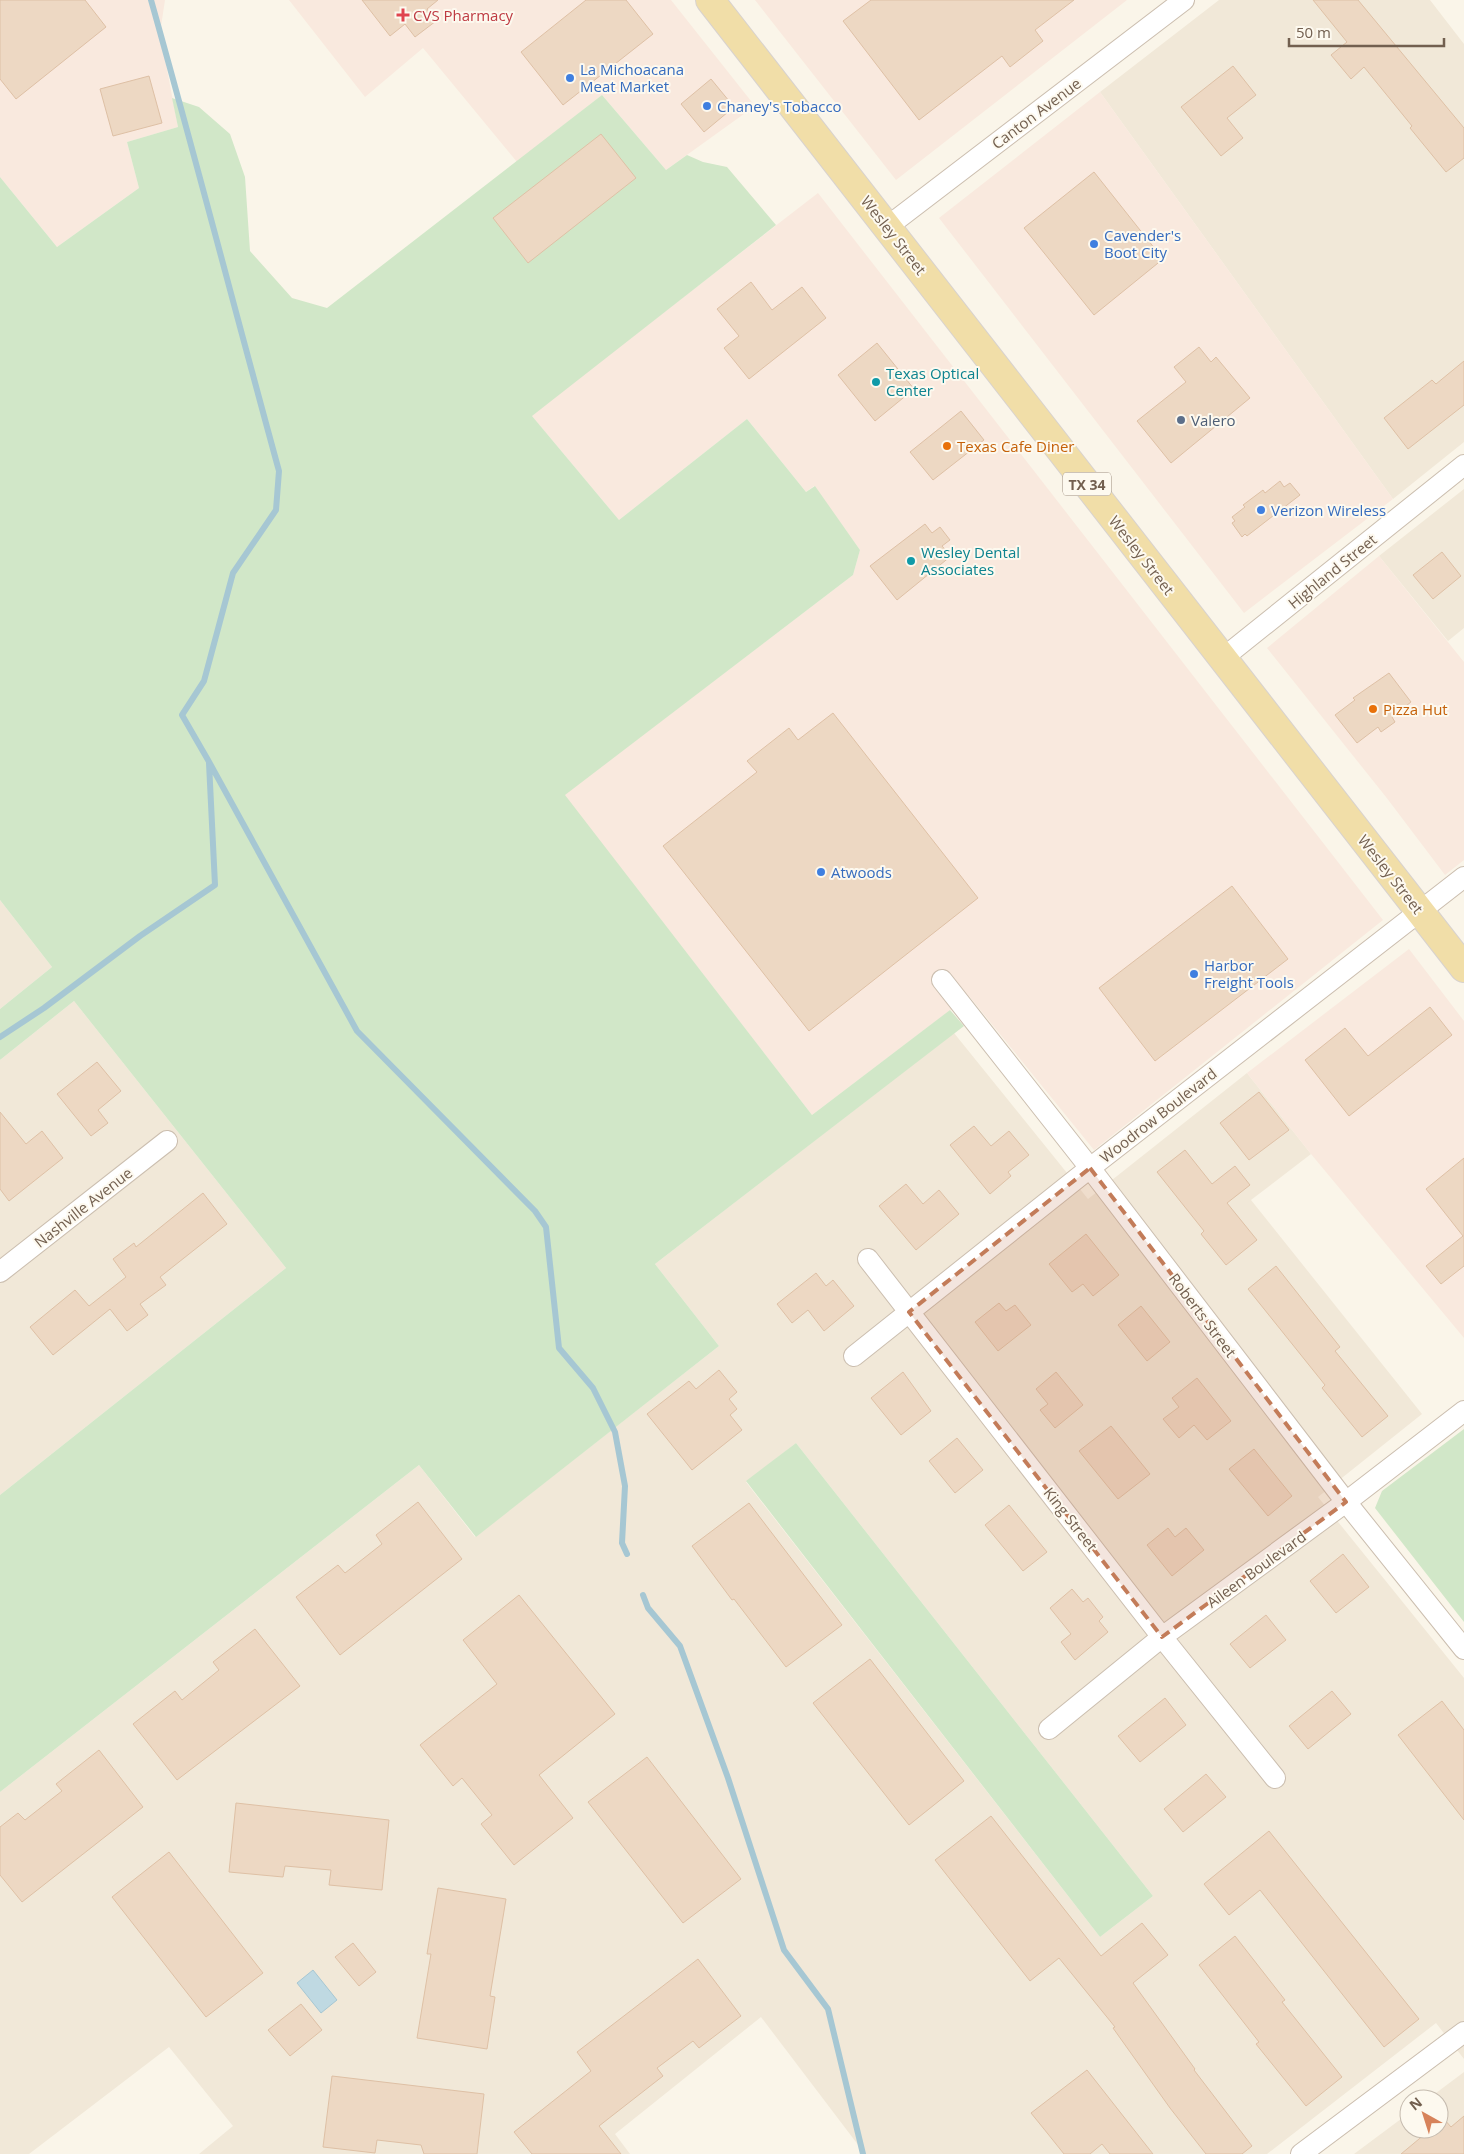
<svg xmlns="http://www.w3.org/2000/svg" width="1464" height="2154" font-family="'Open Sans',sans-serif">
  <rect width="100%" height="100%" fill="#faf5e9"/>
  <path fill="#f1e8d8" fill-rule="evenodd" d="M1219 0H1430L1464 44V442L1393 499 1100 92Z
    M1464 489V628L1448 641 1379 556Z
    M0 900 52 967 0 1009Z
    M74 1001 286 1268 0 1495V1060Z
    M954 1033 1088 1199 1247 1073 1311 1154 1251 1200 1422 1414 1318 1497 1464 1678V2059L1436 2023 1267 2154H865L761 2017 615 2134 630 2154H199L233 2126 169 2047 29 2154H0V1792L419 1465 475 1537 719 1346 655 1264ZM796 1443 1153 1896 1100 1937 746 1482Z
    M1464 2072V2154H1354L1409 2113V2129H1439V2099H1428Z"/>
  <path fill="#f9e9de" d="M0 0H165L160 33 178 127 127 142 139 188 57 247 0 177Z
    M289 0H671L755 106 666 170 602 95 517 162 423 48 365 97Z
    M755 0H1127L896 180Z
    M1100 92 1393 499 1244 613 939 218Z
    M818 193 1383 920 1094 1150 969 996 812 1115 564 795 853 575 860 550 814 486 806 492 747 419 619 520 531 415Z
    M1379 556 1464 662V860L1445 875 1386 797 1267 648Z
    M1409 949 1464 1021V1338L1311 1154 1247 1073Z"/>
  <path fill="#d1e7c8" d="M602 95 666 170 687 155 703 162 727 167 776 225 532 416 619 520 747 419 806 492 815 486 860 550 853 575 565 795 812 1115 950 1010 964 1026 655 1264 719 1346 476 1537 419 1465 0 1792V1495L286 1268 74 1001 0 1060V1009L52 967 0 900V177L57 247 139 188 127 142 178 127 172 98 199 107 230 134 245 177 250 251 292 298 327 308Z
    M1464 1429V1622L1375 1508 1382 1491Z
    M796 1443 1153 1896 1100 1937 746 1481Z"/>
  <path fill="#bfd9e2" stroke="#a6c7d3" d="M313 1970 337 2000 321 2013 297 1983Z"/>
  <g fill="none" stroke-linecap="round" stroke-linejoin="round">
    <path stroke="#a6c7d3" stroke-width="6" d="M151 0C195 156 236 314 279 471L276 510 233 573 204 681 182 715 208 760 357 1031 535 1211 546 1227 559 1348 593 1388 615 1432 625 1486 622 1543 627 1554
      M0 1037 44 1008 140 936 215 885 209 763
      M643 1595 648 1608 680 1646 728 1778 784 1950 828 2009 863 2154"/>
  </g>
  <path fill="#edd8c3" stroke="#dec0a5" d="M0 0H85L106 27 16 99 0 79Z
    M362 0H438L427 9 436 21 415 37 405 24 390 36Z
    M586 0H626L653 34 563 105 521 52Z
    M871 0H1074L1035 30 1043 41 1010 67 1002 56 919 120 843 21Z
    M1313 0H1358L1464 128V158L1446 172 1410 128 1412 126 1364 67 1351 79 1331 55 1347 42Z
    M1233 66 1256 95 1227 118 1243 138 1221 156 1181 107Z
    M149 76 162 123 113 136 100 89Z
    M711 79 734 107 704 132 681 104Z
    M601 134 636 178 528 263 493 218Z
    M1094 172 1163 259 1094 315 1024 228Z
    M751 282 772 310 802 287 826 318 749 379 724 348 739 336 717 309Z
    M877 343 914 389 875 421 838 375Z
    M1199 347 1211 362 1216 357 1250 398 1171 463 1137 421 1186 382 1174 367Z
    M1464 361V405L1408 449 1384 418 1432 380 1436 384Z
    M961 411 984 440 933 480 910 452Z
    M1280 481 1284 487 1290 483 1300 495 1247 536 1245 534 1242 537 1232 523 1235 521 1232 517 1245 507 1243 505 1263 490 1265 493Z
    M925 524 932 533 940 527 950 540 942 546 951 556 897 600 870 566Z
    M1442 552 1461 576 1433 599 1413 575Z
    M1389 673 1411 702 1392 717 1395 722 1381 732 1378 727 1357 743 1335 715 1355 700 1353 698Z
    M833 713 978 898 809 1031 663 846 757 772 747 761 789 728 798 740Z
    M1232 886 1288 959 1155 1061 1099 988Z
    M1430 1007 1452 1035 1349 1116 1305 1060 1345 1028 1368 1056Z
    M97 1062 121 1091 98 1110 108 1123 91 1136 57 1094Z
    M1259 1092 1289 1130 1249 1160 1220 1123Z
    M0 1112 26 1144 42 1131 63 1158 9 1201 0 1189Z
    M974 1126 991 1146 1009 1131 1029 1155 1008 1172 1011 1176 990 1194 950 1145Z
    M1185 1150 1212 1184 1235 1166 1250 1185 1227 1203 1257 1240 1226 1265 1201 1234 1204 1231 1157 1172Z
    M1464 1158V1266L1441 1284 1426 1266 1463 1236 1426 1189Z
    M906 1184 923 1204 939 1190 959 1214 916 1250 879 1206Z
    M203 1193 227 1224 160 1277 166 1285 140 1304 148 1315 127 1331 110 1309 53 1355 30 1327 75 1290 89 1306 126 1277 113 1259 134 1243 136 1247Z
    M1086 1234 1119 1275 1093 1296 1083 1284 1072 1292 1049 1264Z
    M1276 1266 1340 1347 1335 1351 1388 1416 1362 1437 1322 1388 1325 1385 1248 1289Z
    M816 1273 826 1286 833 1280 854 1306 824 1331 808 1310 792 1323 777 1304Z
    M999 1303 1006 1311 1015 1305 1031 1325 998 1351 975 1322Z
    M1141 1306 1170 1342 1147 1361 1118 1325Z
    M719 1370 737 1392 729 1399 737 1409 730 1415 742 1430 692 1470 647 1414 689 1381 696 1389Z
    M903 1372 931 1411 901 1435 871 1398Z
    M1056 1372 1083 1405 1055 1428 1040 1410 1048 1404 1036 1389Z
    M1197 1378 1231 1421 1207 1440 1194 1425 1179 1438 1163 1419 1179 1407 1172 1398Z
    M1111 1426 1150 1474 1118 1499 1079 1451Z
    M957 1438 983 1470 955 1493 929 1461Z
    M1254 1449 1292 1496 1268 1516 1229 1469Z
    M418 1502 462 1559 340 1655 296 1597 338 1565 345 1573 382 1544 376 1535Z
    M749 1503 842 1625 786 1667 734 1599 732 1600 692 1546Z
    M1009 1505 1047 1552 1023 1571 985 1525Z
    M1168 1528 1175 1537 1186 1528 1204 1550 1172 1576 1147 1545Z
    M1343 1554 1369 1587 1336 1613 1310 1581Z
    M1072 1589 1083 1602 1088 1598 1103 1617 1099 1621 1108 1632 1075 1660 1061 1642 1071 1634 1050 1608Z
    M519 1595 615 1714 539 1775 573 1818 514 1865 481 1824 492 1815 462 1778 453 1786 420 1745 497 1684 463 1640Z
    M1266 1615 1286 1640 1250 1668 1230 1644Z
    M255 1629 300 1686 177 1780 133 1724 175 1691 182 1700 219 1670 213 1662Z
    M870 1659 964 1781 909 1825 813 1703Z
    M1332 1691 1351 1714 1308 1749 1289 1726Z
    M1165 1698 1186 1725 1140 1762 1118 1736Z
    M1442 1701 1464 1730V1820L1398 1735Z
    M99 1750 143 1807 22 1902 0 1875V1827L18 1813 25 1820 62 1791 56 1784Z
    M647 1757 741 1879 683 1923 588 1802Z
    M1206 1774 1226 1797 1183 1832 1164 1809Z
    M236 1803 389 1820 382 1890 329 1885 331 1870 285 1866 283 1877 229 1872Z
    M991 1816 1101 1956 1142 1923 1168 1955 1133 1983 1195 2069 1194 2070 1252 2146 1242 2154H1206L1170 2108 1113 2028 1115 2027 1059 1958 1030 1981 935 1860Z
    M1269 1831 1419 2019 1384 2047 1260 1890 1229 1915 1204 1884Z
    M169 1852 263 1973 206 2017 112 1897Z
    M438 1888 506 1899 490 1996 495 1997 487 2049 417 2038 431 1954H427Z
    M1235 1936 1285 2000 1282 2002 1342 2077 1306 2106 1256 2044 1259 2042 1199 1965Z
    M353 1943 376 1972 359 1986 335 1957Z
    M698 1959 741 2016 699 2048 693 2041 657 2068 663 2076 599 2126 621 2154H532L514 2132 591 2071 577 2052Z
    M301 2004 322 2030 290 2056 268 2030Z
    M1087 2070 1153 2154H1110L1102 2144 1090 2154H1064L1048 2134 1031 2113Z
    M332 2076 484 2094 477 2154H424L421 2145 377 2140 375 2153 323 2147Z
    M1464 2116V2154H1401L1431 2129H1439V2123L1444 2119 1451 2127Z"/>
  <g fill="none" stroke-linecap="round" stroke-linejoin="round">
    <g stroke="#cbbeaf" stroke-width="22">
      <path id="minor" d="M887 227 1184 0
        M1223 658 1464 465
        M942 980 1090 1168 1346 1502 1464 1649
        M868 1259 1162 1637 1275 1778
        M0 1272 167 1141
        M854 1356 1090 1168 1464 877
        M1049 1729 1162 1637 1346 1502 1464 1411
        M1301 2154 1464 2032"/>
    </g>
    <g stroke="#d8d2ce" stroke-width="30">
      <path id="primary" d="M710 0 1464 968"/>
    </g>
    <use href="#minor" stroke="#fff" stroke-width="20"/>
    <use href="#primary" stroke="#f1dea8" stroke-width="28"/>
  </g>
  <path fill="#c37c59" fill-opacity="0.2" stroke="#c37c59" stroke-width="4" stroke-dasharray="10 6" stroke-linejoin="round" d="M1090 1168 1346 1502 1162 1637 909 1312Z"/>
  <path fill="#e0444e" stroke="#fdf9ef" stroke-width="2" d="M400.5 7.5h5v5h5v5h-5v5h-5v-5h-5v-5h5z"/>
  <g fill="#3f7fe0" stroke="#fdf9ef" stroke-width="2">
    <circle cx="570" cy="78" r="5"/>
    <circle cx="707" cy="106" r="5"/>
    <circle cx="1094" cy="244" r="5"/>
    <circle cx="1261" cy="510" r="5"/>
    <circle cx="821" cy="872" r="5"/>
    <circle cx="1194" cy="974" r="5"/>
  </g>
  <g fill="#0f9aa8" stroke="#fdf9ef" stroke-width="2">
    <circle cx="876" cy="382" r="5"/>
    <circle cx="911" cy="561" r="5"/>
  </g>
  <circle fill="#5c6f8a" stroke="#fdf9ef" stroke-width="2" cx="1181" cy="420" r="5"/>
  <g fill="#e8710a" stroke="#fdf9ef" stroke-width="2">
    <circle cx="947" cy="446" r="5"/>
    <circle cx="1373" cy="709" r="5"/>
  </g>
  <g text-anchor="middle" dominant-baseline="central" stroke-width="4" stroke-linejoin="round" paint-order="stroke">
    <rect fill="#fdf9ef" stroke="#9c8d7f" stroke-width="1" x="1063" y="472.5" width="48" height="23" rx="4"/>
    <g font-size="14" font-weight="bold" fill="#725f4f">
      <text x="1087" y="484">TX 34</text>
    </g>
    <g font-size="15" fill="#be3a42" stroke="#fdf9ef" text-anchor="start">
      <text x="413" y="15">CVS Pharmacy</text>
    </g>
    <g font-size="15" fill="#366cbe" stroke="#fdf9ef" text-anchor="start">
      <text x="580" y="69">La Michoacana<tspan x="580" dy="17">Meat Market</tspan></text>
      <text x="717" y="106">Chaney's Tobacco</text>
      <text x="1104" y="235">Cavender's<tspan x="1104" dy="17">Boot City</tspan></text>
      <text x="1271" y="510">Verizon Wireless</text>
      <text x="831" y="872">Atwoods</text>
      <text x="1204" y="965">Harbor<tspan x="1204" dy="17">Freight Tools</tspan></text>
    </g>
    <g font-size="15" fill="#725f4f" stroke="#fdf9ef">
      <text transform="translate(1036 113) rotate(-37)">Canton Avenue</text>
      <text transform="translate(894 235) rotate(52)">Wesley Street</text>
      <text transform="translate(1142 555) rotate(52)">Wesley Street</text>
      <text transform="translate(1332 571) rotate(-39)">Highland Street</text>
      <text transform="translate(1391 874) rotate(52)">Wesley Street</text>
      <text transform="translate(1158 1115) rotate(-38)">Woodrow Boulevard</text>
      <text transform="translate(83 1207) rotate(-38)">Nashville Avenue</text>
      <text transform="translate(1203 1315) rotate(53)">Roberts Street</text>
      <text transform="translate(1071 1519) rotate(52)">King Street</text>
      <text transform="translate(1256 1569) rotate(-36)">Aileen Boulevard</text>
    </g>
    <g font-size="15" fill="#0d838f" stroke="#fdf9ef" text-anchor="start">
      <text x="886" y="373">Texas Optical<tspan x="886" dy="17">Center</tspan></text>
      <text x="921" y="552">Wesley Dental<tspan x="921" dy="17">Associates</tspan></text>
    </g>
    <g font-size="15" fill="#4e5e75" stroke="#fdf9ef" text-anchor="start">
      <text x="1191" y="420">Valero</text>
    </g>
    <g font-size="15" fill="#c56008" stroke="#fdf9ef" text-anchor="start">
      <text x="957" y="446">Texas Cafe Diner</text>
      <text x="1383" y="709">Pizza Hut</text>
    </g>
  </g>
  <g transform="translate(1424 2114) rotate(321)"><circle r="24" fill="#fdf9ef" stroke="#c5bbaf"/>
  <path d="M0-4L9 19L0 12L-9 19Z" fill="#d7835b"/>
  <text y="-8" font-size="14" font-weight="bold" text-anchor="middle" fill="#725f4f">N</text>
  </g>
  <path d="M1289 38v8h155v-8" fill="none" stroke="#725f4f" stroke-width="2.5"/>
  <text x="1296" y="38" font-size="15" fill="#725f4f" stroke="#fdf9ef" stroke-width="4" paint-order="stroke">50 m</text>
</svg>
